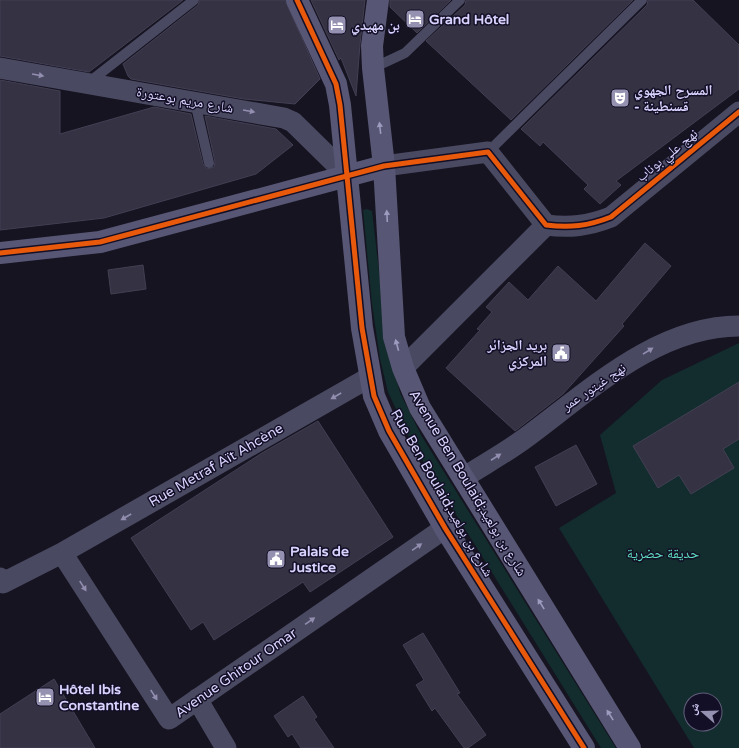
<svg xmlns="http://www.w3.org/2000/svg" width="739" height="748" font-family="'Varela Round','Noto Naskh Arabic',sans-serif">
  <rect width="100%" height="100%" fill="#161421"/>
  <path fill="#132c2d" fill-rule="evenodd" d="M367 209 372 211 383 305 393 365 400 393 421 435 616 748H601L411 442 388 392 380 359 372 304 363 210Z
    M739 343V748H694L559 528 616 493 600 435 662 380ZM691 700H715V724H691Z"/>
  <path fill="#343243" stroke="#433f54" d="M0 0H183L89 72 0 56Z
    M200 0H285L320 79 295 104 244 99 131 79 128 76 123 64 198 5Z
    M311 0H365L360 44 356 96 341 58 339 60Z
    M390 0H451L417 33 390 7Z
    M466 0H633L511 120 426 41 465 5Z
    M648 0H693L739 45V89L616 181 621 185 600 204 584 189 588 185 543 142 540 146 521 129 647 5Z
    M0 80 60 91V134L154 107 191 114 203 164 207 169 214 167 215 162 205 116 276 129 293 145 256 174 104 218 0 230Z
    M645 243 671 266 622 324 624 326 563 394 515 431 446 368 480 330 477 329 492 312 486 307 509 282 528 300 558 266 596 301Z
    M143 265 146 289 111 294 108 270Z
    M739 382V439L723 449 734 468 691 494 679 475 658 488 633 446Z
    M318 421 393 537 310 592 303 582 214 640 203 622 191 630 131 538 262 453Z
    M576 445 597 484 556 506 535 467Z
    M423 633 460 693 457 694 486 735 468 748H464L435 708 432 711 416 685 424 680 403 645Z
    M54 679 95 748H0V714Z
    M303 696 317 717 314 719 334 748H301L292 734 288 737 274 716Z"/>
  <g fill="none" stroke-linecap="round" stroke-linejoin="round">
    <path stroke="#4a4962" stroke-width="10" d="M373 68 405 53 460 0
      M88 83 194 0
      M195 102 209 163
      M488 152 642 0"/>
    <path stroke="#4a4962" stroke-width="21" d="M0 68 284 118 293 122 348 176
      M384 166 488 152 546 225C570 228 588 226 611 217L739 112
      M403 368 546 225
      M463 478C483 465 505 453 524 439 587 393 656 326 739 326
      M62 553 169 719 445 528
      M0 578 3 583 62 553 370 377
      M197 699 226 748"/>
    <path stroke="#575674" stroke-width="22" d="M297 0 336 84 340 105 362 328 374 396 389 431 445 528 584 748
      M378 0 372 46 373 68 384 166 394 337 403 368 420 408 630 748
      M0 253 100 242 384 166"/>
    <g stroke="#130f26" stroke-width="8">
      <path id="cycleway" d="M297 0 336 84 340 105 362 328 374 396 389 431 445 528 584 748
        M0 253 100 242 384 166 488 152 546 225C570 228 588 226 611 217L739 112"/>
    </g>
    <use href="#cycleway" stroke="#e8590c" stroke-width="5"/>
  </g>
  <defs><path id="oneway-solid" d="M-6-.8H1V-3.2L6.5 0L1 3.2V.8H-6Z"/></defs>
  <g fill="#928eb0">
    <use href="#oneway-solid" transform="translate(38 75) rotate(10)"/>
    <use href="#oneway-solid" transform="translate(249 111) rotate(10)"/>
    <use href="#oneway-solid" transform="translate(648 351) rotate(-32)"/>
    <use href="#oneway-solid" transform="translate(336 396) rotate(150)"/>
    <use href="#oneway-solid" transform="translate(496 457) rotate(-33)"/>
    <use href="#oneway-solid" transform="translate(126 517) rotate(150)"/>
    <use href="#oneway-solid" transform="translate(417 547) rotate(-35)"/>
    <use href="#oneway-solid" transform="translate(83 586) rotate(57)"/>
    <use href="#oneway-solid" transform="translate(310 621) rotate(-35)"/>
    <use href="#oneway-solid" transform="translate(154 695) rotate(57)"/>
  </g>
  <g fill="#9e9bc0">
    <use href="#oneway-solid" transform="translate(380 128) rotate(-97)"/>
    <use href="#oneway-solid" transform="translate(387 216) rotate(-93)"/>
    <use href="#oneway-solid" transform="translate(397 345) rotate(-105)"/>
    <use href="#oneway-solid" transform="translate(541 604) rotate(-122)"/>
    <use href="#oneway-solid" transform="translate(610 715) rotate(-122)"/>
  </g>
  <defs>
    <g id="hotel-square" transform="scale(1)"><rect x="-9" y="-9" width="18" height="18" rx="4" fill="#9591b1" stroke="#130f26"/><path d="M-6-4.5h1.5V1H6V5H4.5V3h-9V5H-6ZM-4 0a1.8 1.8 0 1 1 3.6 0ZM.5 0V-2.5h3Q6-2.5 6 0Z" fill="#fff"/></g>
    <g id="theatre-square" transform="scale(1)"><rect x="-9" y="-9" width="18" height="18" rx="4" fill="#9591b1" stroke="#130f26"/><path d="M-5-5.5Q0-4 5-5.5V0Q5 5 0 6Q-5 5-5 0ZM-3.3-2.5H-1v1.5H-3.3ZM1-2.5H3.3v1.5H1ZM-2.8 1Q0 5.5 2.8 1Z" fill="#fff"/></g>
    <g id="civic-square" transform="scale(1)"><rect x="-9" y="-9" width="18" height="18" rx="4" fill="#9591b1" stroke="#130f26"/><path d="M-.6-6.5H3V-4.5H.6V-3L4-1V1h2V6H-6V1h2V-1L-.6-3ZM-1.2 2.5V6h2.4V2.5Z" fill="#fff"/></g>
  </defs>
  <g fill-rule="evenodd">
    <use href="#hotel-square" x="415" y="19"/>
    <use href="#hotel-square" x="337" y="25"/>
    <use href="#theatre-square" x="620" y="98"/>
    <use href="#civic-square" x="561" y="353"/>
    <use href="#civic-square" x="276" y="559"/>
    <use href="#hotel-square" x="45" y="697"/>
  </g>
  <g text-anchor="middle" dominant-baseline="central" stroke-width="3" stroke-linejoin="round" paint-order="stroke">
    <g font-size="14" font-weight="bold" fill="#d9d4ff" stroke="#130f26" text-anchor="start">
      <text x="429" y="19">Grand Hôtel</text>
      <text x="351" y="25">بن مهيدي</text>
      <text x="634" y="90">المسرح الجهوي<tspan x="634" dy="16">- قسنطينة</tspan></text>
      <text x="547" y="345" text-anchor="end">بريد الجزائر<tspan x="547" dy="16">المركزي</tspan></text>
      <text x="290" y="551">Palais de<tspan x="290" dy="16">Justice</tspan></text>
      <text x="59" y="689">Hôtel Ibis<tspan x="59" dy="16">Constantine</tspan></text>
    </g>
    <g font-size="14" fill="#d9d4ff" stroke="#130f26">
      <text transform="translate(185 100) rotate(10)">شارع مريم بوعتورة</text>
      <text transform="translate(667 155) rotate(-39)">نهج علي بوناب</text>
      <text transform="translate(594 387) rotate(-34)">نهج غيتور عمر</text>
      <text transform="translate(216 465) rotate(-30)">Rue Metraf Aït Ahcène</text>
      <text transform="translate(468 483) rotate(59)">Avenue Ben Boulaid;شارع بن بولعيد</text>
      <text transform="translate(442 493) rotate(60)">Rue Ben Boulaid;شارع بن بولعيد</text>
      <text transform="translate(236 673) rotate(-35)">Avenue Ghitour Omar</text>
    </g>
    <g font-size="14" fill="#5fe0c0" stroke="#130f26">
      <text x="663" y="553">حديقة حضرية</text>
    </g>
  </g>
  <g transform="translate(703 712) rotate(290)"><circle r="19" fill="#130f26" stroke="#625e7d"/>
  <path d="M0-3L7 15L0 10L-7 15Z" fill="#9591b1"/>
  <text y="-6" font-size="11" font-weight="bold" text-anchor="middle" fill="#d9d4ff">ش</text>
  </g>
</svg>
